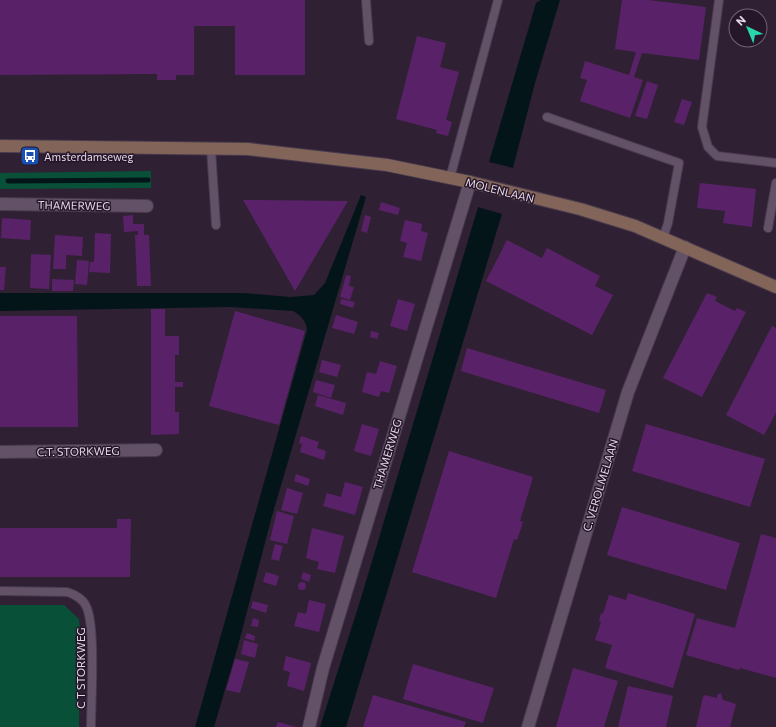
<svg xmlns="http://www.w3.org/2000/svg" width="776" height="727" font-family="Commissioner,sans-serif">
  <rect width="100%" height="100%" fill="#302034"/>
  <path fill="#095038" d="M151 171V188L0 189V173Z
    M0 605H64L79 619 80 630 79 727H0Z"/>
  <path fill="#04151a" d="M541 0H560L535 83 513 168 489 162 536 3Z
    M361 195 366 197 272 516 238 646 214 727H195L307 330C306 320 301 316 293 311L230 307 0 311V293H244L290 297 314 295 325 283Z
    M478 207 502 214 346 727H320L361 598Z"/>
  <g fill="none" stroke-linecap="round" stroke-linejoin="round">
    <path stroke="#04151a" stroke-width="5" d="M8 181 148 180"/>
  </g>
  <path fill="#592268" d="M0 0H305V75H235V26H194V75H176V80H157V74L0 75Z
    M622 0H649L706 7 699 60 642 53 634 77 643 80 630 118 580 101 587 80 580 78 585 61 629 75 636 52 615 49Z
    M417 36 446 43 440 67 459 72 446 120 452 122 448 136 436 133 437 130 396 119Z
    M647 81 658 85 647 119 635 116Z
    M682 99 692 102 684 125 674 122Z
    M700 183 756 189 752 227 723 223 725 211 697 208Z
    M243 200 348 201 295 291Z
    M381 202 400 208 398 215 379 210Z
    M133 215V224H144V235H149L151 286H137L135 235H138V231L124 232 123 216Z
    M365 215 371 217 367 233 361 231Z
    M2 218 31 220 30 240 1 238Z
    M405 220 422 224 421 231 428 233 421 261 403 257 407 243 400 241Z
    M95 233 111 234 110 273 89 272 90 262H94Z
    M55 235 83 237 82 256 66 255V269H53Z
    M507 240 542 258 547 248 600 276 595 286 613 295 592 335 486 281Z
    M31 254 51 255 49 289 30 288Z
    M77 260 89 261 87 285 75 284Z
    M0 267H6L4 290H0Z
    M346 275 351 276 349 286 354 287 350 300 340 297Z
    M52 279 74 280 73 291H52Z
    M707 293 717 297 715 301 735 311 737 308 746 312 702 397 663 378Z
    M341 299 355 302 353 308 340 304Z
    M398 299 415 304 407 331 390 326Z
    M151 309H165V336H179V355H175V382H183V387H175V412H179V434L151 435Z
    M235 311 305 331 279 425 209 406Z
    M336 315 358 322 354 334 332 328Z
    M0 316H77L78 427H0Z
    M772 326 776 328V413L764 435 726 415Z
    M371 331 379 333 377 339 370 337Z
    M467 348 606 390 599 413 461 371Z
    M322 360 341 365 337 377 319 372Z
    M380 361 397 366 389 393 381 391 379 397 362 392 367 372 376 374Z
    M316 380 335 385 331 398 313 392Z
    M318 395 346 403 343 415 315 406Z
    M362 424 379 429 371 456 354 451Z
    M646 424 765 459 750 507 632 471Z
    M301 436 319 442 317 448 326 451 324 460 300 452 302 444 299 443Z
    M449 451 533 477 520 521 523 522 517 540 514 539 496 598 412 572Z
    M296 474 310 479 308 486 294 481Z
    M345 482 363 487 355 515 323 506 327 493 341 497Z
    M287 488 303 493 297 514 281 510Z
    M622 507 740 543 726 590 607 555Z
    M277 511 294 516 287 544 270 540Z
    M117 519H131L130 577H0V528H117Z
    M312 528 344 536 335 573 317 569 319 562 306 558Z
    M761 534 776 538V678L740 668 739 670 686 655 697 618 735 628Z
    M275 544 283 546 279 561 271 559Z
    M266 572 279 576 276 586 263 582Z
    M303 572 311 575 309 582 301 579Z
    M298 586a4 4 0 1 1 8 0a4 4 0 1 1-8 0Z
    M628 593 695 614 673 688 605 668 612 645 595 640 601 622 599 621 601 613 603 614 609 595 626 600Z
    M309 600 326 604 319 632 294 626 298 612 306 614Z
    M253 601 268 605 266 613 251 608Z
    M253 618 259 620 258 627 251 626Z
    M247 633 255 636 254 641 245 638Z
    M244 640 258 644 255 658 241 654Z
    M286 656 311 663 304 691 287 686 290 672 283 670Z
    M235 659 249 662 240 693 226 690Z
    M413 664 494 688 483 723 403 699Z
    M573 668 618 681 604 727H556Z
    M628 686 673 696 666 727H618Z
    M721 693 723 700 736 704 730 727H696L703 697 705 695 717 698V695Z
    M373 695 466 722 464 727H363Z
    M278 722 296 727H276Z"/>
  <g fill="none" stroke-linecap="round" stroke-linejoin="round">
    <g stroke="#483b4d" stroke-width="10">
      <path id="lane" d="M366 0 369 41
        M719 0 702 127 708 147 717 156 776 163
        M547 117 679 163 668 223 663 238
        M211 149 216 225
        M450 178 498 0
        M768 228 776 183
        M0 591 67 592C74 594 83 599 86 606 96 625 91 702 91 727"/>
    </g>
    <g stroke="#483b4d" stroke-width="14">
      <path id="street" d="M0 204 147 206
        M0 452 156 450
        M309 727 323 668 470 182
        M528 727 628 392 685 247"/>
    </g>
    <g stroke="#483b4d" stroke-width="14">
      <path id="secondary" d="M0 146 248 149 387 165 470 182 580 209 635 226 776 287"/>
    </g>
    <use href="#lane" stroke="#635168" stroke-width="8"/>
    <use href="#street" stroke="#635168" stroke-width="12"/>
    <use href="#secondary" stroke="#826459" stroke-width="12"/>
  </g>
  <defs>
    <g id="bus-square" transform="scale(1)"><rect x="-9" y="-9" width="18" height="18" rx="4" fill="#1a4fb4" stroke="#26162a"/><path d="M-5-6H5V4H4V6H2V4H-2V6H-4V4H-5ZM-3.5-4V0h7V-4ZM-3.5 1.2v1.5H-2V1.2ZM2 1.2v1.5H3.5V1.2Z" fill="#fff"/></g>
  </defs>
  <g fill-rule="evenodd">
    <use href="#bus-square" x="30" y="156"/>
  </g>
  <g text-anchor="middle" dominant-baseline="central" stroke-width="3" stroke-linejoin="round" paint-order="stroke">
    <g font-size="11" fill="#e4d9e7" stroke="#26162a" text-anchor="start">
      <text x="44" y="156">Amsterdamseweg</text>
    </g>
    <g font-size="11" fill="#e4d9e7" stroke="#26162a">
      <text transform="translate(500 190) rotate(14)">MOLENLAAN</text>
      <text transform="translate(74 205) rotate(1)">THAMERWEG</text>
      <text transform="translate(78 451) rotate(-1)">C.T. STORKWEG</text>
      <text transform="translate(387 454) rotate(-73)">THAMERWEG</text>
      <text transform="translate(600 485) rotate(-73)">C. VEROLMELAAN</text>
      <text transform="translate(80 668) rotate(-90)">C T STORKWEG</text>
    </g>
  </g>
  <g transform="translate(748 28) rotate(316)"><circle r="19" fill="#26162a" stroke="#726476"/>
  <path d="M0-3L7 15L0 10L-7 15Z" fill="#28d5ad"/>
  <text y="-6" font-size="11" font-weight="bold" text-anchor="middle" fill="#e4d9e7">N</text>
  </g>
</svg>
